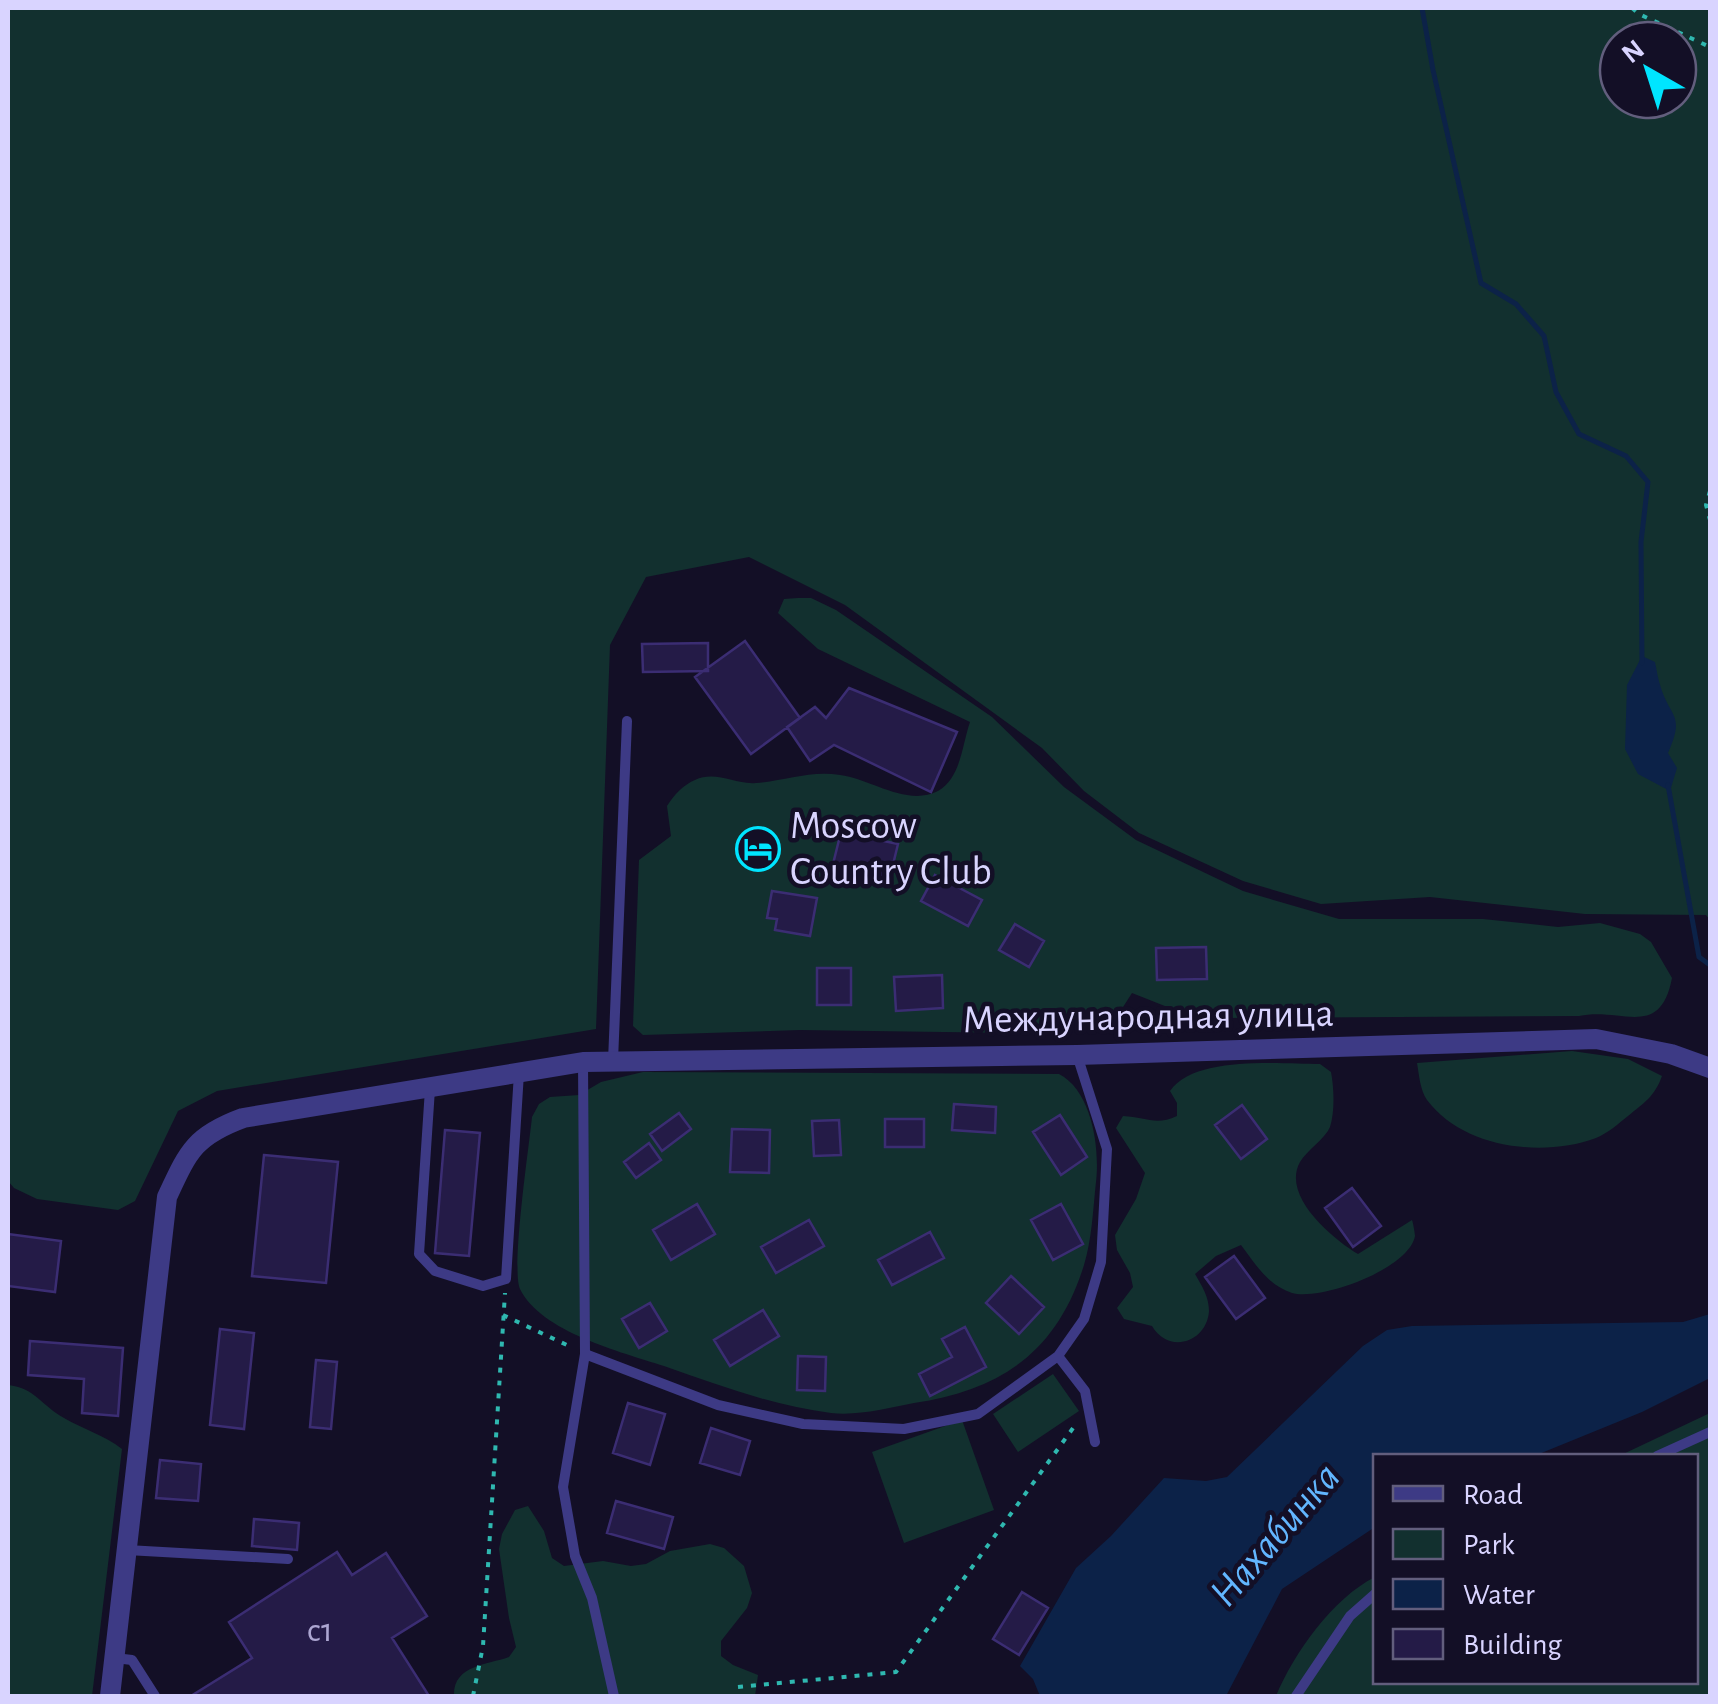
<svg xmlns="http://www.w3.org/2000/svg" width="1718" height="1704" font-family="'Alegreya Sans',sans-serif">
  <rect width="100%" height="100%" fill="#130f26"/>
  <path fill="#12302f" fill-rule="evenodd" d="M8 8H1710V920L1706 915 1585 914 1430 897 1321 904 1243 881 1139 833 1084 791 1042 748 845 605 749 557 646 577 610 645 596 1029 217 1091 178 1111 135 1201 118 1210 37 1199 14 1188 8 1181ZM1618 40H1678V100H1618Z
    M798 598H811L836 610 992 717 1064 787 1136 840 1243 891 1339 919H1483L1558 927 1600 923 1640 934 1651 942 1672 978C1660 1040 1622 1007 1579 1016L1213 1018 1185 1014 1132 993 1116 1018 1105 1025 1046 1023 1016 1033 800 1030 643 1035 633 1026 639 860 671 836 667 806C674 795 683 785 695 780 716 770 735 785 756 783 784 781 811 770 840 775 871 779 907 807 938 791 961 778 962 745 970 722L818 649 778 613 784 599Z
    M1572 1051 1628 1059 1662 1076C1655 1096 1644 1103 1628 1116 1618 1124 1608 1133 1596 1138 1542 1158 1463 1148 1427 1100 1420 1090 1419 1074 1417 1063Z
    M1320 1064 1331 1072C1334 1088 1335 1111 1330 1127 1325 1139 1307 1150 1300 1162 1281 1196 1333 1239 1358 1254L1412 1220C1413 1222 1415 1234 1415 1236 1409 1269 1321 1301 1292 1293 1268 1285 1256 1265 1241 1245L1216 1256 1195 1274C1202 1286 1209 1297 1209 1311 1207 1342 1169 1355 1152 1326L1124 1319 1117 1308 1133 1287 1130 1273 1117 1250 1115 1235 1136 1199 1145 1173 1116 1128 1123 1116C1145 1117 1156 1126 1177 1116V1103L1170 1091C1195 1055 1280 1064 1320 1064Z
    M643 1072 1059 1074C1092 1091 1100 1148 1096 1182 1093 1209 1092 1239 1084 1265 1057 1352 1001 1390 914 1403 887 1408 859 1416 831 1413 774 1406 718 1385 664 1366 621 1352 541 1332 520 1289 511 1269 529 1147 532 1117L539 1104 550 1097 579 1095 601 1082Z
    M1053 1374 1079 1411 1018 1452 993 1414Z
    M8 1385C35 1388 41 1405 64 1418 83 1429 104 1435 122 1449L92 1696H8Z
    M1710 1413V1696H1276C1294 1653 1333 1598 1375 1577L1376 1682H1696V1456H1619Z
    M962 1420 994 1510 904 1543 872 1452Z
    M528 1506 544 1531 552 1558 564 1566 603 1561 631 1566 646 1564 670 1551 710 1544 724 1548 744 1566 752 1593 747 1608 721 1641V1656L733 1665 758 1675 755 1696H454C453 1665 487 1665 509 1657L516 1647 509 1618 499 1549 502 1534 515 1510Z"/>
  <path fill="#0c2248" d="M1642 656 1655 662C1657 671 1658 680 1661 688 1671 719 1685 714 1668 753L1677 768 1670 791 1638 774 1625 749 1627 685Z
    M1710 1314V1378L1642 1412 1534 1456H1376L1375 1527 1282 1589 1226 1696H1040L1033 1679 1020 1666 1076 1568 1111 1536 1164 1478 1206 1481 1227 1477 1363 1346 1387 1330 1412 1326 1683 1322Z"/>
  <g fill="none" stroke-linecap="round" stroke-linejoin="round">
    <path stroke="#0c2248" stroke-width="5" d="M1422 8 1433 70 1481 283 1516 304 1544 336 1556 392 1579 434 1626 456 1648 482 1641 542 1642 663
      M1668 785 1699 957 1710 965"/>
  </g>
  <path fill="#241b47" stroke="#3b2d73" stroke-width="2.5" d="M745 641 800 718 751 754 695 677Z
    M708 643V671L643 672 642 644Z
    M849 688 957 732 931 792 834 745 810 761 787 727 815 707 826 718Z
    M841 832 898 844 889 881 832 868Z
    M935 875 982 900 968 926 921 901Z
    M772 891 817 898 810 936 775 930 777 919 767 918Z
    M1015 924 1044 941 1029 967 999 950Z
    M1206 947 1207 979 1157 980 1156 948Z
    M817 968H851V1005H817Z
    M942 975 943 1008 896 1011 894 977Z
    M954 1104 996 1107 995 1133 952 1130Z
    M1242 1105 1267 1139 1241 1159 1215 1125Z
    M679 1113 691 1129 662 1151 650 1134Z
    M1060 1115 1087 1157 1061 1175 1033 1132Z
    M885 1119H924V1147H885Z
    M839 1120 841 1155 814 1156 812 1121Z
    M732 1129 770 1130 769 1173 730 1172Z
    M445 1130 480 1133 469 1256 435 1253Z
    M649 1143 661 1160 636 1178 624 1162Z
    M264 1155 338 1162 326 1283 252 1276Z
    M1352 1188 1381 1226 1353 1247 1325 1208Z
    M697 1204 715 1234 671 1260 653 1230Z
    M1061 1204 1083 1244 1053 1260 1031 1220Z
    M809 1220 824 1246 776 1273 761 1247Z
    M930 1232 944 1258 892 1285 878 1260Z
    M8 1234 61 1241 55 1292 8 1286Z
    M1234 1256 1265 1298 1236 1319 1205 1277Z
    M1011 1276 1044 1307 1019 1334 986 1303Z
    M650 1303 667 1331 639 1348 622 1319Z
    M763 1310 779 1336 730 1366 714 1340Z
    M965 1327 986 1367 930 1396 919 1374 952 1357 942 1339Z
    M220 1329 254 1333 244 1429 210 1425Z
    M30 1341 123 1348 118 1416 82 1413 84 1379 28 1375Z
    M798 1356 826 1357 825 1391 797 1390Z
    M316 1360 337 1362 331 1429 310 1427Z
    M628 1403 665 1414 650 1465 613 1453Z
    M711 1428 750 1441 740 1475 700 1463Z
    M160 1460 201 1464 198 1501 156 1498Z
    M616 1501 673 1517 664 1549 607 1533Z
    M254 1519 299 1523 297 1550 252 1546Z
    M337 1552 352 1575 386 1553 427 1616 392 1638 429 1696H191L252 1658 229 1622Z
    M1022 1592 1048 1608 1019 1655 993 1639Z"/>
  <g fill="none" stroke-linecap="round" stroke-linejoin="round">
    <path stroke="#2fb8b0" stroke-width="4" stroke-dasharray="5 8" stroke-linecap="butt" d="M1632 8 1639 14 1710 47
      M1710 491 1706 505 1710 520
      M503 1315 571 1347
      M738 1687 896 1672 1076 1424
      M473 1696 483 1646 505 1293"/>
    <path stroke="#3d3a85" stroke-width="10" d="M613 1061 627 721
      M583 1062 585 1354 563 1487 575 1556 592 1598 614 1696
      M430 1089 419 1254 435 1271 483 1286 506 1279 519 1073
      M585 1354 718 1405 803 1424 904 1429 978 1414 1058 1356 1084 1319 1101 1262 1107 1149 1077 1055
      M1058 1356 1085 1391 1095 1442
      M1657 1456 1710 1432
      M127 1550 288 1559
      M115 1658 132 1660 155 1696
      M1296 1696 1350 1616 1376 1593"/>
    <path stroke="#3d3a85" stroke-width="20" d="M110 1696 167 1197C188 1152 194 1136 243 1118L583 1062 1077 1055 1596 1039 1671 1054 1710 1068"/>
  </g>
  <defs>
    <g id="hotel-ring" transform="scale(2.25)"><circle r="9.5" fill="#130f26" stroke="#00e5ff" stroke-width="1.5"/><path d="M-6-4.5h1.5V1H6V5H4.5V3h-9V5H-6ZM-4 0a1.8 1.8 0 1 1 3.6 0ZM.5 0V-2.5h3Q6-2.5 6 0Z" fill="#00e5ff"/></g>
  </defs>
  <g fill-rule="evenodd">
    <use href="#hotel-ring" x="758" y="849"/>
  </g>
  <g text-anchor="middle" dominant-baseline="central" stroke-width="9" stroke-linejoin="round" paint-order="stroke">
    <g font-size="35" fill="#aca6d1">
      <text x="320" y="1630">с1</text>
    </g>
    <g font-size="40" fill="#d9d4ff" stroke="#130f26" text-anchor="start">
      <text x="790" y="826">Moscow<tspan x="790" dy="46">Country Club</tspan></text>
    </g>
    <g font-size="40" fill="#d9d4ff" stroke="#130f26">
      <text transform="translate(1148 1017) rotate(-1)">Международная улица</text>
    </g>
    <g font-size="42" font-style="italic" fill="#62b6ff" stroke="#130f26">
      <text transform="translate(1275 1535) rotate(-49)">Нахабинка</text>
    </g>
  </g>
  <rect width="1718" height="1704" fill="none" stroke="#d9d4ff" stroke-width="20"/>
  <rect x="1373" y="1454" width="325" height="230" fill="#130f26" stroke="#625e7d" stroke-width="2.5"/>
  <rect x="1393" y="1486" width="50" height="15" fill="#3d3a85" stroke="#625e7d" stroke-width="2.5"/>
  <text x="1463" y="1504" font-size="30" fill="#d9d4ff">Road</text>
  <rect x="1393" y="1529" width="50" height="30" fill="#12302f" stroke="#625e7d" stroke-width="2.5"/>
  <text x="1463" y="1554" font-size="30" fill="#d9d4ff">Park</text>
  <rect x="1393" y="1579" width="50" height="30" fill="#0c2248" stroke="#625e7d" stroke-width="2.5"/>
  <text x="1463" y="1604" font-size="30" fill="#d9d4ff">Water</text>
  <rect x="1393" y="1629" width="50" height="30" fill="#241b47" stroke="#625e7d" stroke-width="2.5"/>
  <text x="1463" y="1654" font-size="30" fill="#d9d4ff">Building</text>
  <g transform="translate(1648 70) rotate(321)"><circle r="48" fill="#130f26" stroke="#625e7d" stroke-width="2.5"/>
  <path d="M0-8L18 38L0 25L-18 38Z" fill="#00e5ff"/>
  <text y="-15" font-size="28" font-weight="bold" text-anchor="middle" fill="#d9d4ff">N</text>
  </g>
</svg>
